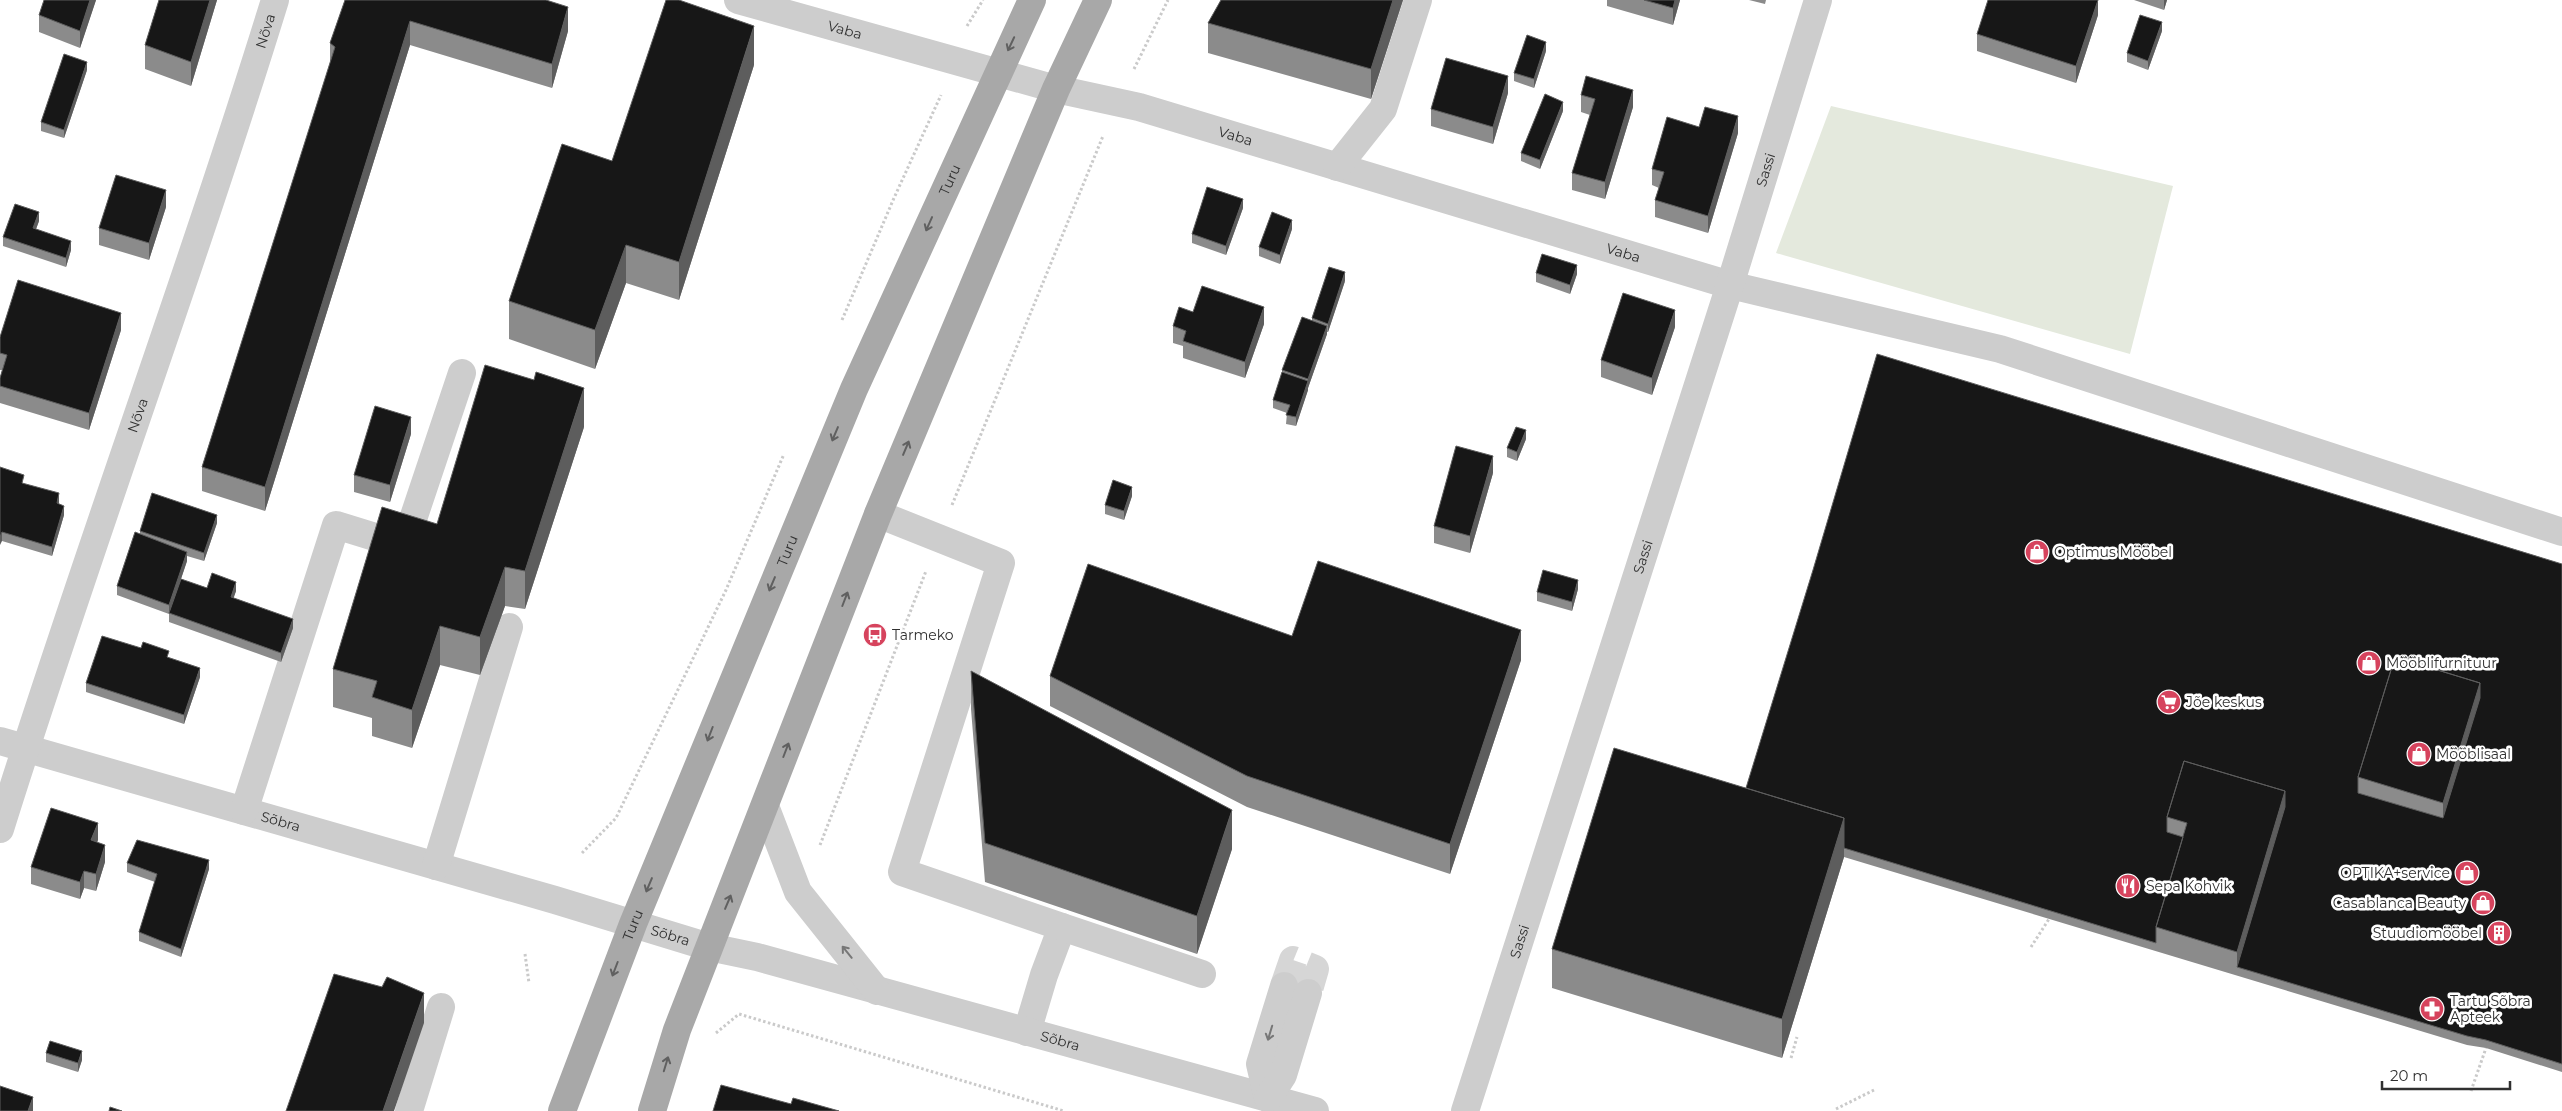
<svg xmlns="http://www.w3.org/2000/svg" width="2562" height="1111" font-family="Montserrat,sans-serif">
  <rect width="100%" height="100%" fill="#fff"/>
  <path fill="#e4e9dd" d="M1831 106 2173 186 2130 354 1776 253Z"/>
  <g fill="none" stroke-linecap="round" stroke-linejoin="round">
    <path stroke="#d6d6d6" stroke-width="28" stroke-dasharray="28 14" stroke-linecap="butt" d="M1284 986 1293 960 1315 969 1308 993"/>
    <path stroke="#cacaca" stroke-width="3" stroke-dasharray="2.5 2.5" stroke-linecap="butt" d="M967 26 983 0
      M1134 69 1168 0
      M842 320 894 198 941 95
      M952 505 1103 136
      M820 845 926 571
      M582 853 616 818 726 590 784 454
      M2031 947 2049 919
      M525 954 529 983
      M716 1033 739 1014 1064 1111
      M1791 1058 1797 1037
      M2471 1091 2486 1048
      M1836 1109 1874 1090"/>
    <g stroke="#cdcdcd" stroke-width="28">
      <path id="s1" d="M738 0 1056 89 1139 107 1730 285 2000 349 2562 532"/>
      <path d="M1337 167 1383 109 1418 0"/>
      <path d="M878 514 1001 563 902 872 1062 927 1044 975 1027 1032"/>
      <path id="s2" d="M0 741 555 900 709 947 757 957 1315 1111"/>
      <path d="M765 806 798 892 877 991"/>
      <path d="M244 811 336 525 404 546 462 373"/>
      <path id="s3" d="M0 829C87 551 189 278 275 0"/>
      <path d="M436 866 509 627"/>
      <path d="M1062 927 1202 974"/>
      <path d="M1268 1098 1260 1064 1284 986"/>
      <path d="M1268 1098 1283 1075 1308 993"/>
      <path d="M409 1111 441 1007"/>
      <path id="s4" d="M1465 1111 1730 285 1818 0"/>
    </g>
    <g stroke="#a8a8a8" stroke-width="28">
      <path id="s5" d="M562 1111 633 924 854 389 1032 0"/>
      <path d="M652 1111 677 1030 878 514 1056 89 1098 0"/>
    </g>
  </g>
  <path fill="#8b8b8b" d="M96 0 80 48 39 32V15Z
    M159 0H217L191 86 145 69V45Z
    M345 0 568 31 552 88 410 45 265 511 202 491V467L330 64V43Z
    M1403 0 1371 99 1208 53V23Z
    M1607 0H1680L1673 25 1607 6Z
    M1749 0H1766L1765 4Z
    M2098 0V15L2076 83 1977 51V34Z
    M2134 0H2167L2164 10Z
    M2162 31 2148 70 2127 62V53Z
    M1546 51 1534 88 1514 81V73Z
    M754 65 679 300 626 283 595 369 509 339V301L612 161Z
    M87 70 64 138 41 131V122Z
    M1508 93 1493 144 1431 126V109Z
    M1581 95 1633 107 1605 199 1572 190V173L1590 115 1581 112Z
    M1563 111 1540 169 1521 161V153Z
    M1699 127 1738 133 1708 233 1655 217V200L1659 188 1652 185V169Z
    M166 207 149 260 99 245V228Z
    M1243 208 1226 255 1192 243V234Z
    M39 221 36 229 71 250 66 267 3 246V237Z
    M1292 229 1280 264 1259 256V247Z
    M1536 273 1577 274 1570 294 1536 282Z
    M1345 281 1328 332H1327V334L1308 388V390L1296 426 1286 424 1287 413 1273 408V400L1282 373V370L1312 320V318Z
    M1193 312 1264 324 1245 378 1183 358V346L1173 343V326Z
    M1675 327 1652 395 1601 377V360Z
    M121 330 89 430 0 403V378L2 370H0V337Z
    M584 427 525 609 505 606 480 675 440 665 412 748 372 736V718L333 707V669L437 524Z
    M411 434 390 502 354 492V475Z
    M1526 439 1517 461 1507 457V448Z
    M0 467 24 484 59 502V504L64 515 52 556 2 541Z
    M1493 473 1470 553 1434 543V526Z
    M1132 496 1124 520 1105 514V505Z
    M217 523 204 561 187 556V561L181 579 207 588 236 591 233 598 293 628 281 662 169 622V614L117 595V586L140 534V531Z
    M2562 564V1072L2486 1048 2467 1045 1844 857 1782 1058 1552 988V949L1746 788Z
    M1578 589 1572 611 1537 601V592Z
    M1292 636 1521 660 1450 874 1247 807 1050 706V676Z
    M169 658 200 677 184 724 86 692V683Z
    M971 671 1232 849 1197 954 985 882 971 709Z
    M98 840 97 842 105 862 96 891 84 888 80 899 31 884V867Z
    M127 863 209 869 181 957 139 941V932L155 882 127 872Z
    M46 1053 82 1060 78 1072 46 1062Z"/>
  <path fill="#5d5d5d" d="M90 0H96L80 48V31Z
    M210 0H217L191 86V62Z
    M1393 0H1403L1371 99V69Z
    M1675 0H1680L1673 25V8Z
    M2098 0V15L2076 83V66Z
    M2164 0H2167L2164 10Z
    M568 7V31L552 88V64Z
    M410 21V45L265 511V487Z
    M2162 22V31L2148 70V61Z
    M754 26V65L679 300V262Z
    M1546 42V51L1534 88V79Z
    M87 62V70L64 138V130Z
    M1508 76V93L1493 144V127Z
    M1633 90V107L1605 199V182Z
    M1563 102V111L1540 169V160Z
    M1738 116V133L1708 233V216Z
    M166 190V207L149 260V243Z
    M1243 199V208L1226 255V246Z
    M39 212V221L33 237V228Z
    M1292 220V229L1280 264V255Z
    M71 241V250L66 267V258Z
    M626 245V283L595 369V330Z
    M1577 265V274L1570 294V285Z
    M1345 272V281L1328 332V324Z
    M1264 307V324L1245 378V362Z
    M1675 310V327L1652 395V378Z
    M121 313V330L89 430V413Z
    M1327 326V334L1308 388V379Z
    M1308 381V390L1296 426V417Z
    M584 388V427L525 609V571Z
    M411 417V434L390 502V485Z
    M1526 430V439L1517 461V452Z
    M1493 456V473L1470 553V536Z
    M1132 487V496L1124 520V511Z
    M59 493V502L57 512V503Z
    M64 506V515L52 556V547Z
    M217 515V523L204 561V553Z
    M2 532V541L0 545V537Z
    M187 552V561L169 614V605Z
    M505 567V606L480 675V637Z
    M1578 580V589L1572 611V602Z
    M236 582V591L231 606V597Z
    M293 619V628L281 662V653Z
    M440 626V665L412 748V710Z
    M1521 630V660L1450 874V844Z
    M200 668V677L184 724V715Z
    M2480 683V707L2443 827V803Z
    M2285 791V816L2237 967V952Z
    M1232 810V849L1197 954V916Z
    M1844 818V857L1782 1058V1019Z
    M98 823V840L91 857V840Z
    M105 845V862L96 891V874Z
    M209 860V869L181 957V949Z
    M84 871V888L80 899V882Z
    M424 993V1023L394 1111H383Z
    M82 1051V1060L78 1072V1063Z
    M33 1097V1111H28Z"/>
  <path fill="#171717" stroke="#5d5d5d" fill-rule="evenodd" d="M44 0H90L80 31 39 15Z
    M159 0H210L191 62 145 45Z
    M345 0H546L568 7 552 64 410 21 265 487 202 467 335 47 330 43Z
    M666 0H679L754 26 679 262 626 245 595 330 509 301 562 144 612 161Z
    M1221 0H1393L1371 69 1208 23Z
    M1644 0H1675L1673 8Z
    M1988 0H2098L2076 66 1977 34Z
    M2140 15 2162 22 2148 61 2127 53Z
    M1527 35 1546 42 1534 79 1514 73Z
    M64 54 87 62 64 130 41 122Z
    M1446 58 1508 76 1493 127 1431 109Z
    M1586 76 1633 90 1605 182 1572 173 1595 99 1581 95Z
    M1545 94 1563 102 1540 160 1521 153Z
    M1705 107 1738 116 1708 216 1655 200 1664 172 1652 169 1667 117 1699 127Z
    M116 175 166 190 149 243 99 228Z
    M1207 187 1243 199 1226 246 1192 234Z
    M15 204 39 212 33 228 71 241 66 258 3 237Z
    M1272 212 1292 220 1280 255 1259 247Z
    M1542 254 1577 265 1570 285 1536 273Z
    M1329 267 1345 272 1328 324 1312 318Z
    M18 280 121 313 89 413 0 386V378L7 355 0 353V337Z
    M1202 286 1264 307 1245 362 1183 341 1186 331 1173 326 1179 307 1193 312Z
    M1623 293 1675 310 1652 378 1601 360Z
    M1302 317 1327 326 1308 379 1282 370Z
    M1877 354 2562 564V1064L2486 1040 2467 1036 2237 967 2285 807V791L2184 761 2167 817V832L2183 837 2156 927V943L1844 848V818L1746 788 1813 570ZM2395 657 2480 683V698L2443 818 2358 793V777Z
    M485 365 534 380 536 372 584 388 525 571 505 567 480 637 440 626 412 710 372 697 377 681 333 669 382 507 437 524Z
    M1282 372 1308 381 1296 417 1286 415 1290 405 1273 400Z
    M375 406 411 417 390 485 354 475Z
    M1516 427 1526 430 1517 452 1507 448Z
    M1456 446 1493 456 1470 536 1434 526Z
    M0 467 24 475 22 483 59 493 57 503 64 506 52 547 2 532 0 537Z
    M1113 480 1132 487 1124 511 1105 505Z
    M152 493 217 515 204 553 140 531Z
    M135 532 187 552 169 605 117 586Z
    M1318 561 1521 630 1450 844 1247 776 1050 676 1088 564 1292 636Z
    M1543 570 1578 580 1572 602 1537 592Z
    M212 573 236 582 231 597 293 619 281 653 169 613 181 579 207 588Z
    M102 636 141 648 143 642 169 651 167 657 200 668 184 715 86 683Z
    M2395 657 2480 683 2443 803 2358 777Z
    M971 671 1232 810 1197 916 985 843Z
    M1614 748 1844 818 1782 1019 1552 949Z
    M2184 761 2285 791 2237 952 2156 927 2187 823 2167 817Z
    M51 808 98 823 91 840 105 845 96 874 84 871 80 882 31 867Z
    M137 840 209 860 181 949 139 932 157 874 127 863Z
    M334 974 382 987 387 977 424 993 383 1111H286Z
    M50 1041 82 1051 78 1063 46 1053Z
    M721 1085 791 1104 793 1098 839 1111H713Z
    M0 1086 33 1097 28 1111H0Z
    M110 1107 122 1111H109Z"/>
  <defs><path id="oneway-shaft" d="M-6 0H5M1.5-3L5.5 0L1.5 3" fill="none" stroke-width="1.6" stroke-linecap="round" stroke-linejoin="round" transform="scale(1.25)"/></defs>
  <g stroke="#606060">
    <use href="#oneway-shaft" transform="translate(1011 44) rotate(115)"/>
    <use href="#oneway-shaft" transform="translate(929 224) rotate(114)"/>
    <use href="#oneway-shaft" transform="translate(835 434) rotate(113)"/>
    <use href="#oneway-shaft" transform="translate(906 448) rotate(-67)"/>
    <use href="#oneway-shaft" transform="translate(772 584) rotate(113)"/>
    <use href="#oneway-shaft" transform="translate(845 599) rotate(-69)"/>
    <use href="#oneway-shaft" transform="translate(710 734) rotate(111)"/>
    <use href="#oneway-shaft" transform="translate(786 750) rotate(-69)"/>
    <use href="#oneway-shaft" transform="translate(649 885) rotate(113)"/>
    <use href="#oneway-shaft" transform="translate(728 902) rotate(-67)"/>
    <use href="#oneway-shaft" transform="translate(615 969) rotate(111)"/>
    <use href="#oneway-shaft" transform="translate(666 1064) rotate(-73)"/>
  </g>
  <g stroke="#777">
    <use href="#oneway-shaft" transform="translate(847 952) rotate(-129)"/>
    <use href="#oneway-shaft" transform="translate(1270 1033) rotate(107)"/>
  </g>
  <defs>
    <g id="shop-disc" transform="scale(1.25)"><circle r="9.5" fill="#d6435d" stroke="#fff"/><path d="M-5-2.5h2.3a2.7 3.5 0 0 1 5.4 0H5L5.5 6h-11ZM-1.5-2.5h3a1.5 2.3 0 0 0-3 0Z" fill="#fff"/></g>
    <g id="bus-disc" transform="scale(1.25)"><circle r="9.5" fill="#d6435d" stroke="#fff"/><path d="M-5-6H5V4H4V6H2V4H-2V6H-4V4H-5ZM-3.5-4V0h7V-4ZM-3.5 1.2v1.5H-2V1.2ZM2 1.2v1.5H3.5V1.2Z" fill="#fff"/></g>
    <g id="supermarket-disc" transform="scale(1.25)"><circle r="9.5" fill="#d6435d" stroke="#fff"/><path d="M-6-5.5h2.5l.6 2H6L4.5 2H-2.5L-4.4-4H-6ZM-1.5 3.2a1.3 1.3 0 1 0 .1 0ZM3 3.2a1.3 1.3 0 1 0 .1 0Z" fill="#fff"/></g>
    <g id="restaurant-disc" transform="scale(1.25)"><circle r="9.5" fill="#d6435d" stroke="#fff"/><path d="M-5-6h1v4h1v-4h1v4h1v-4h1v5L-1.5 .5V6h-2V.5L-5-1ZM5-6V6H3V1.5H1.5Q1.5-4 5-6Z" fill="#fff"/></g>
    <g id="building-disc" transform="scale(1.25)"><circle r="9.5" fill="#d6435d" stroke="#fff"/><path d="M-4-6H4V6H1V3H-1V6H-4ZM-2.5-4.3h1.7v1.8h-1.7ZM.8-4.3h1.7v1.8H.8ZM-2.5-1h1.7V.8h-1.7ZM.8-1h1.7V.8H.8Z" fill="#fff"/></g>
    <g id="pharmacy-disc" transform="scale(1.25)"><circle r="9.5" fill="#d6435d" stroke="#fff"/><path d="M-2-6h4v4h4v4h-4v4h-4v-4h-4v-4h4Z" fill="#fff"/></g>
  </defs>
  <g fill-rule="evenodd">
    <use href="#shop-disc" x="2037" y="552"/>
    <use href="#bus-disc" x="875" y="635"/>
    <use href="#shop-disc" x="2369" y="663"/>
    <use href="#supermarket-disc" x="2169" y="702"/>
    <use href="#shop-disc" x="2419" y="754"/>
    <use href="#shop-disc" x="2467" y="873"/>
    <use href="#restaurant-disc" x="2128" y="886"/>
    <use href="#shop-disc" x="2483" y="903"/>
    <use href="#building-disc" x="2499" y="933"/>
    <use href="#pharmacy-disc" x="2432" y="1009"/>
  </g>
  <g text-anchor="middle" dominant-baseline="central" stroke-width="5" stroke-linejoin="round" paint-order="stroke">
    <g font-size="14" fill="#303030" stroke="#fff">
      <text stroke="none"><textPath href="#s3" startOffset="841">Nõva</textPath></text>
      <text stroke="none"><textPath href="#s1" startOffset="111">Vaba</textPath></text>
      <text stroke="none"><textPath href="#s1" startOffset="516">Vaba</textPath></text>
      <text stroke="none"><textPath href="#s4" startOffset="988">Sassi</textPath></text>
      <text stroke="none"><textPath href="#s5" startOffset="1009">Turu</textPath></text>
      <text stroke="none"><textPath href="#s1" startOffset="921">Vaba</textPath></text>
      <text stroke="none"><textPath href="#s3" startOffset="436">Nõva</textPath></text>
      <text stroke="none"><textPath href="#s5" startOffset="604">Turu</textPath></text>
      <text stroke="none"><textPath href="#s4" startOffset="582">Sassi</textPath></text>
      <text stroke="none"><textPath href="#s2" startOffset="292">Sõbra</textPath></text>
      <text stroke="none"><textPath href="#s5" startOffset="199">Turu</textPath></text>
      <text stroke="none"><textPath href="#s2" startOffset="698">Sõbra</textPath></text>
      <text stroke="none"><textPath href="#s4" startOffset="178">Sassi</textPath></text>
      <text stroke="none"><textPath href="#s2" startOffset="1102">Sõbra</textPath></text>
    </g>
    <g font-size="14" fill="#303030" stroke="#fff" text-anchor="start">
      <text x="2054" y="552">Optimus Mööbel</text>
      <text x="892" y="635">Tarmeko</text>
      <text x="2386" y="663">Mööblifurnituur</text>
      <text x="2186" y="702">Jõe keskus</text>
      <text x="2436" y="754">Mööblisaal</text>
      <text x="2450" y="873" text-anchor="end">OPTIKA+service</text>
      <text x="2146" y="886">Sepa Kohvik</text>
      <text x="2466" y="903" text-anchor="end">Casablanca Beauty</text>
      <text x="2482" y="933" text-anchor="end">Stuudiomööbel</text>
      <text x="2450" y="1001">Tartu Sõbra<tspan x="2450" dy="16">Apteek</tspan></text>
    </g>
  </g>
  <path d="M2382 1081v8h128v-8" fill="none" stroke="#303030" stroke-width="2.5"/>
  <text x="2390" y="1081" font-size="15" fill="#303030" stroke="#ffffff" stroke-width="4" paint-order="stroke">20 m</text>
</svg>
